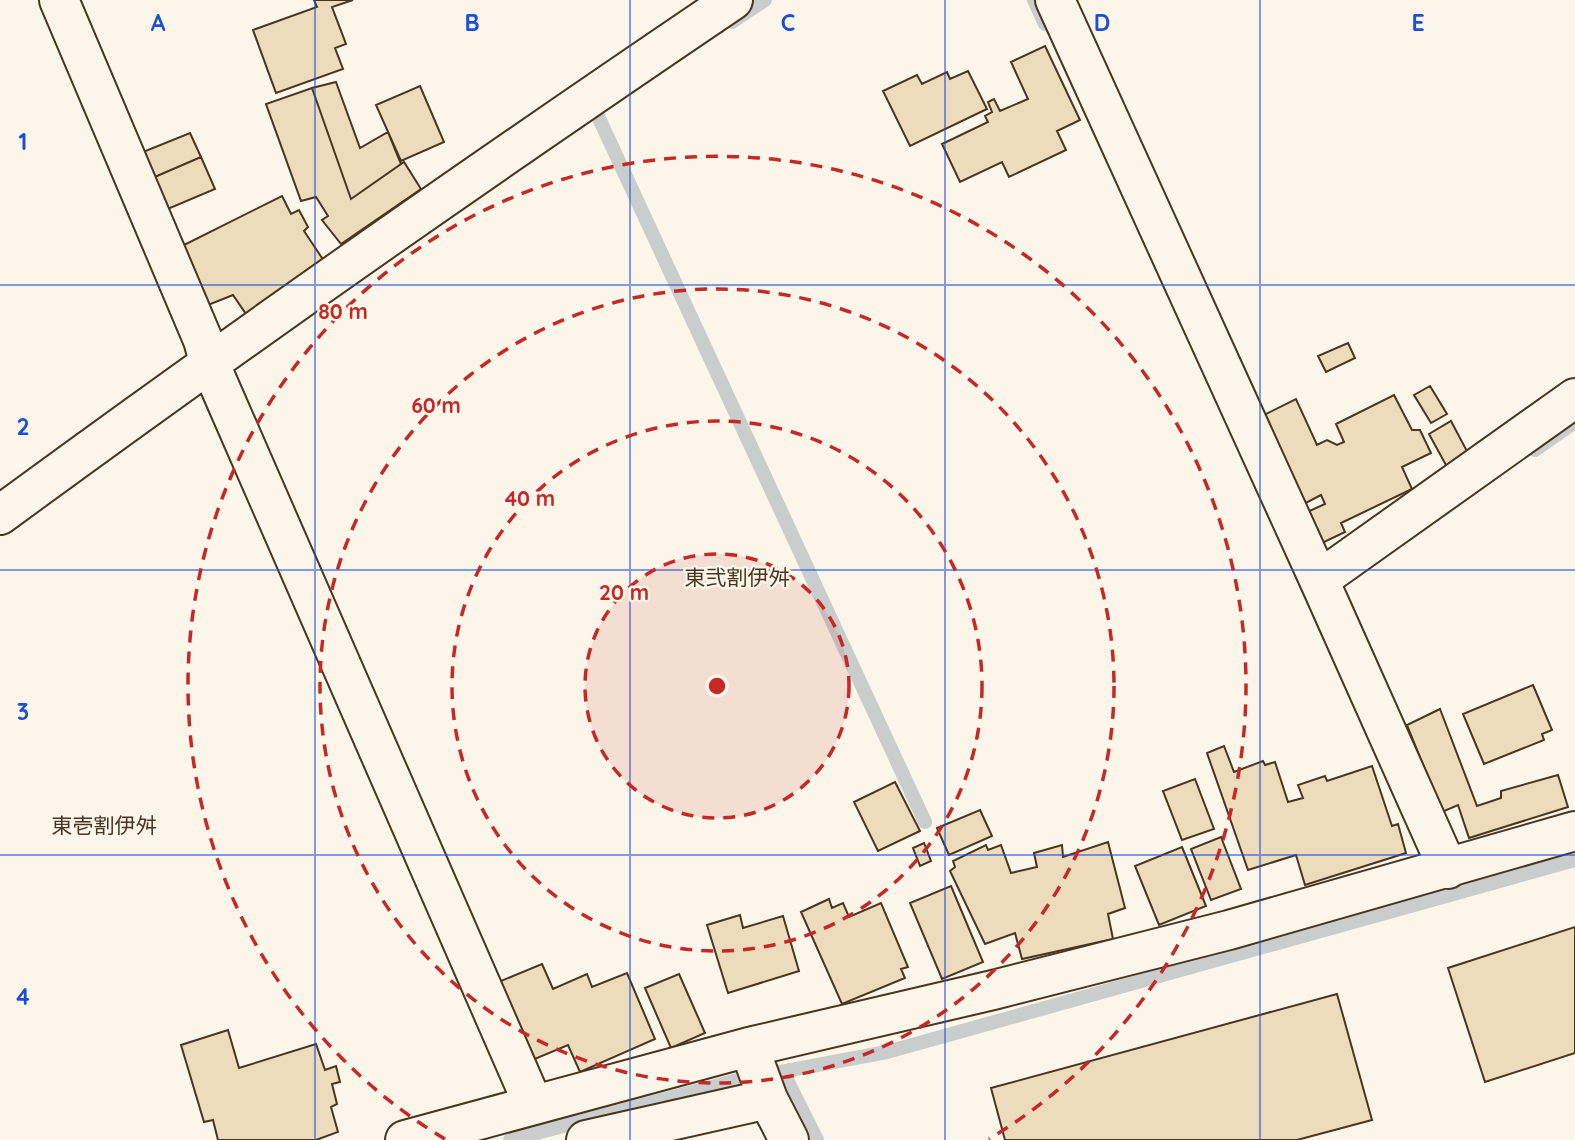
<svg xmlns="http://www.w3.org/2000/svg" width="1575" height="1140" font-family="Quicksand,'Noto Sans JP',sans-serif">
  <rect width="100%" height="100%" fill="#fbf6e9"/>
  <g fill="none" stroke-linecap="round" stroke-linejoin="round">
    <path stroke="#c9cecd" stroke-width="14" d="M1034 0 1045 24
      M732 22 765 0
      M597 114 925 822
      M1535 450 1575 422
      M783 1072 817 1140
      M510 1140 738 1080 887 1052 1575 860"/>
  </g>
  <path fill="#ecdcbc" stroke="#4a3520" stroke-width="2" d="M314 0H353L332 7 346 44 335 48 343 69 276 93 253 30 317 7Z
    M1045 46 1080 120 1057 131 1066 150 1009 177 1002 162 960 182 942 144 988 122 985 116 992 112 988 102 994 99 1000 111 1028 99 1011 62Z
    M968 71 987 109 910 146 883 91 917 75 922 84 947 72 950 79Z
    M336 82 360 148 388 132 401 164 351 199 312 88Z
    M420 86 444 142 401 161 376 105Z
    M312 88 351 199 404 162 421 189 341 244 322 220 328 216 316 197 301 201 266 104Z
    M190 133 201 157 150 179 138 154Z
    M201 157 215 189 163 211 150 179Z
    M282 196 291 214 299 210 308 227 304 231 324 261 246 314 233 295 203 307 178 248Z
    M1348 343 1355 358 1326 372 1318 356Z
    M1430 386 1447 414 1431 423 1414 395Z
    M1394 395 1412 430H1420L1431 453 1402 467 1412 489 1341 523 1345 532 1320 544 1305 513 1325 504 1321 495 1302 505 1260 417 1296 399 1317 445 1327 440 1337 445 1344 442 1336 424Z
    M1451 421 1469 455 1447 467 1429 434Z
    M1533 685 1552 730 1542 734 1544 740 1484 764 1463 714Z
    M1440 709 1477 806 1501 798V791L1558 775 1568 807 1469 838 1458 805 1442 812 1407 725Z
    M1224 746 1234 772 1263 761 1265 765 1275 762 1288 802 1303 798 1298 785 1325 776 1327 781 1372 766 1392 826 1398 824 1406 853 1305 885 1296 855 1248 870 1207 753Z
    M1195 779 1214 829 1182 840 1163 791Z
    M895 782 920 831 878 851 854 802Z
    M980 810 992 836 949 855 937 828Z
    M1221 837 1241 889 1211 900 1191 849Z
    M1108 842 1125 908 1108 914 1113 939 1022 959 1015 933 985 944 950 871 955 867 953 861 986 845 988 850 1001 845 1011 873 1037 867 1034 853 1062 845 1063 857Z
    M924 843 931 861 920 866 913 848Z
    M1182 847 1206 906 1159 925 1135 866Z
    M951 886 983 962 942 979 910 903Z
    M829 899 832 908 843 903 849 917 881 903 908 967 901 969 905 978 842 1004 801 912Z
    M740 915 743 928 783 916 799 971 728 993 707 925Z
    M1575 927V1053L1485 1082 1448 968Z
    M542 964 553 989 587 974 592 987 627 973 655 1039 580 1072 568 1045 530 1061 496 983Z
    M679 974 705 1033 671 1048 645 988Z
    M1337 994 1372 1120 1297 1140H1005L991 1088Z
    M228 1030 239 1068 316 1044 325 1070 336 1066 340 1082 332 1084 337 1104 331 1107 338 1132 316 1140H218L213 1120 204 1122 181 1045Z"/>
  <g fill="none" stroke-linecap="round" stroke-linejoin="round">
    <g stroke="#4a3520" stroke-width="42">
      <path id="minor" d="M59 0 203 340 209 362 533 1104
        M1055 0 1319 580 1448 869
        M0 515C241 338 486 167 733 0
        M1319 580 1575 398
        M749 1047 768 1099 789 1140
        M405 1140 749 1047 993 990 1229 930 1575 831
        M586 1140 768 1099"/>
    </g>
    <use href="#minor" stroke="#fbf6e9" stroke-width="38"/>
  </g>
  <path fill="none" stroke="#1d4ed8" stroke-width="2" stroke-opacity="0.55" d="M315 0V1140M630 0V1140M945 0V1140M1260 0V1140M0 285H1575M0 570H1575M0 855H1575"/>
  <circle cx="717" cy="686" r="132" fill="#c62828" fill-opacity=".12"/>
  <g fill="none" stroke="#c62828" stroke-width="3.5" stroke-dasharray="12 9">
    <circle cx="717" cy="686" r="132"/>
    <circle cx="717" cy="686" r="265"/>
    <circle cx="717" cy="686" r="397"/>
    <path d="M445 1139A529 529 0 1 1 989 1139"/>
  </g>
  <g text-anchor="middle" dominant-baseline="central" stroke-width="5" stroke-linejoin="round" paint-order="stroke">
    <g font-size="21" fill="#4a3520" stroke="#fbf6e9">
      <text x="737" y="577">東弐割伊舛</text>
      <text x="104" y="825">東壱割伊舛</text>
    </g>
  </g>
  <g font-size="23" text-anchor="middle" font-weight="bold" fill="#1d4ed8" stroke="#fbf6e9" stroke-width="5" stroke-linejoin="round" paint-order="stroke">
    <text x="158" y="31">A</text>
    <text x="472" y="31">B</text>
    <text x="788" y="31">C</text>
    <text x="1102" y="31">D</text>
    <text x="1418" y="31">E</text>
    <text x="23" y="150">1</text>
    <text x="23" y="435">2</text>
    <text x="23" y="720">3</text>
    <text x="23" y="1005">4</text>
  </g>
  <circle cx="717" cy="686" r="10" fill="#c62828" stroke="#fbf6e9" stroke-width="3.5"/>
  <g font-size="21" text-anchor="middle" font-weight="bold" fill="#c62828" stroke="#fbf6e9" stroke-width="5" stroke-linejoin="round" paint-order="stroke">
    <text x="343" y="319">80 m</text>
    <text x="436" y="413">60 m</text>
    <text x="530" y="506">40 m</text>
    <text x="624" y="600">20 m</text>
  </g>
</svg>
